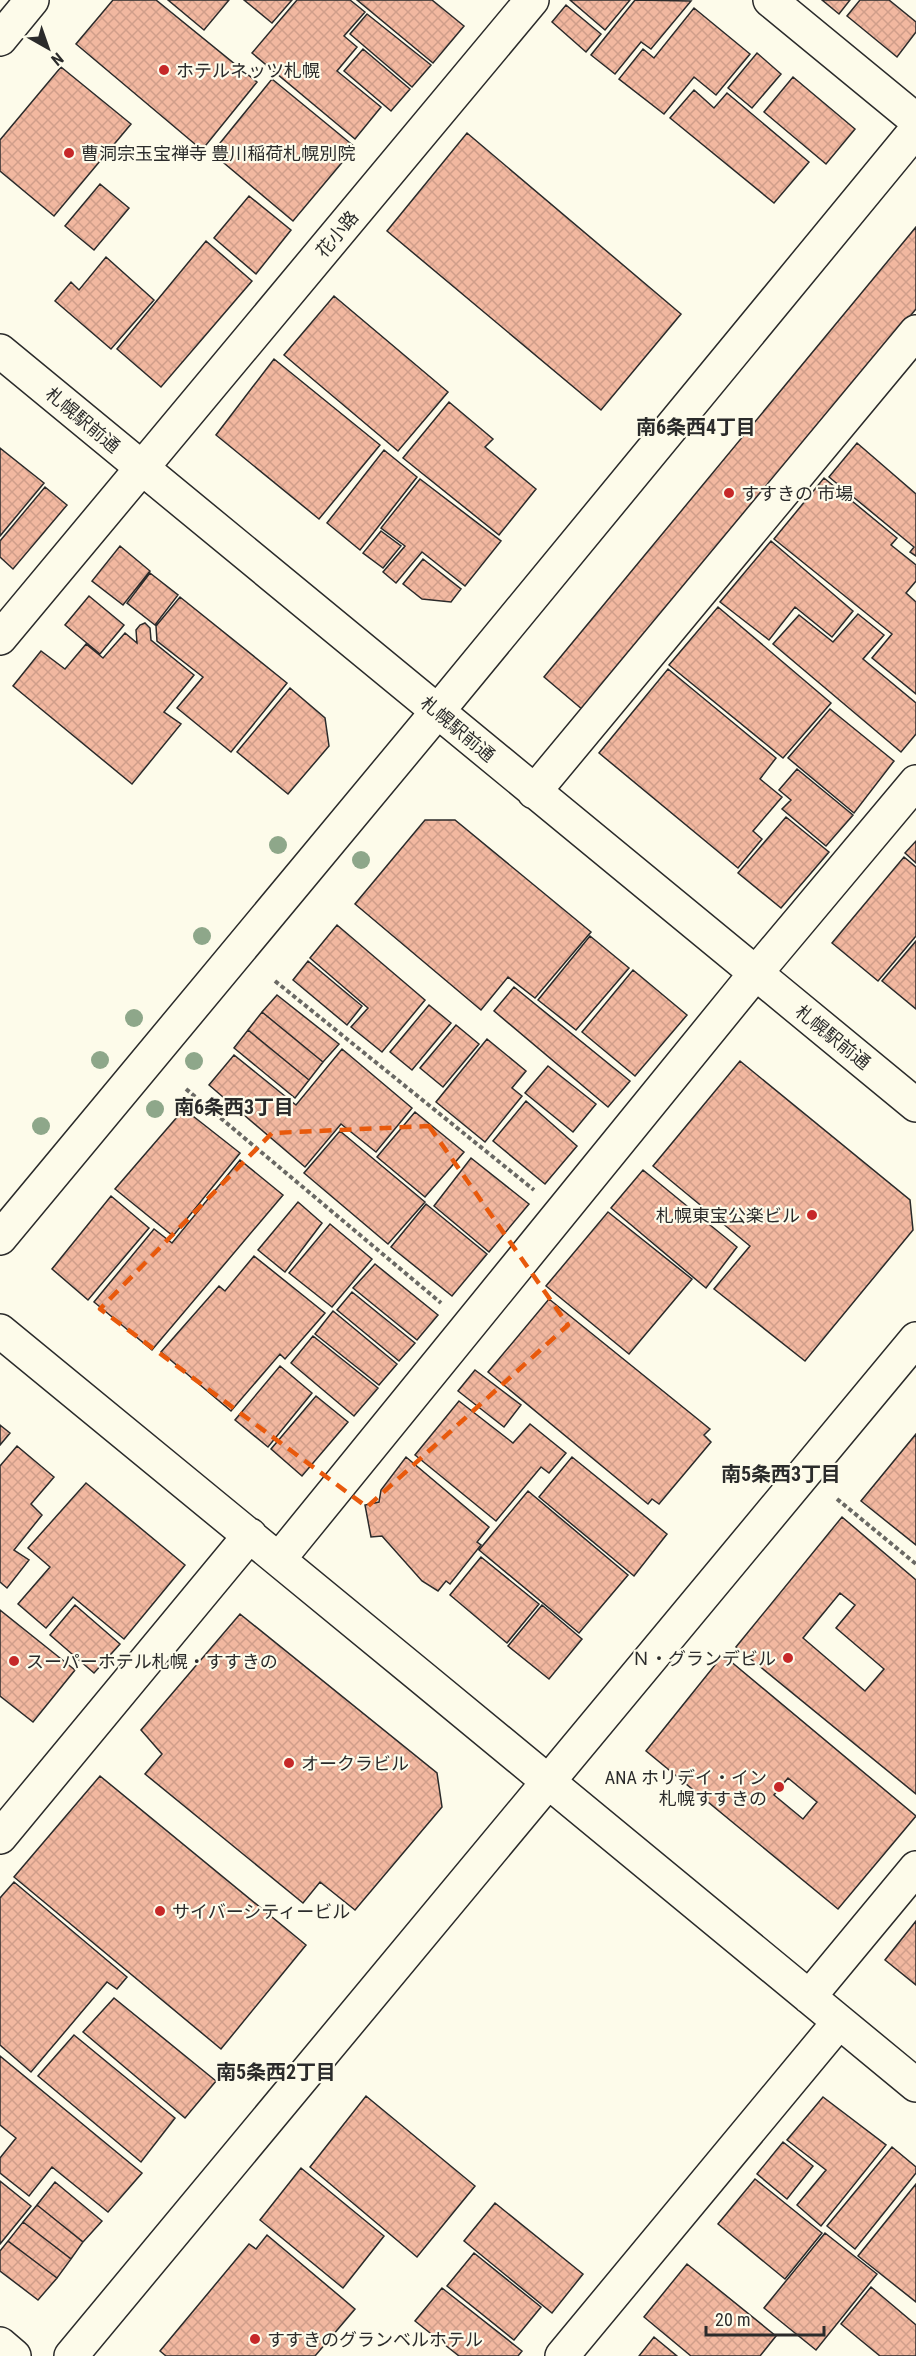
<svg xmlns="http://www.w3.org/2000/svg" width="916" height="2356" font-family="'Roboto Condensed','Noto Sans JP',sans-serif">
  <defs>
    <pattern id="building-cross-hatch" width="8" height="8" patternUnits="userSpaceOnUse" patternTransform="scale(1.5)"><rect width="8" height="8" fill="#f2b8a0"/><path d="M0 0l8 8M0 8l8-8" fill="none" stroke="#d09e8a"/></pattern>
  </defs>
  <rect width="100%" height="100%" fill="#fdfbea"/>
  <path fill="url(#building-cross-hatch)" stroke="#2b2b2b" stroke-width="1.5" fill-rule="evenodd" d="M113 0H156L257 82 202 150 76 44Z
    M168 0H229L204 30Z
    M244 0H292L272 23Z
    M297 0H350L365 12 344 36 357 47 337 71 381 107 355 139 252 53Z
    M357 0H432L464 26 433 63Z
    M570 0H630L605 30Z
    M635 0 691 1 651 49 641 42 615 74 591 55Z
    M822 0H850L839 14Z
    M860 0H889L916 22V32L897 57 847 16Z
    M566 5 601 34 586 52 552 22Z
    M694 8 750 54 716 95 694 77 664 114 619 79 643 49 654 58Z
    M367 14 431 65 412 87 350 34Z
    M363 49 410 89 391 111 344 71Z
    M757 53 781 74 752 108 728 88Z
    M61 67 131 124 54 216 0 171V140Z
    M793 77 855 129 826 164 764 112Z
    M272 79 355 147 293 221 212 153Z
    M694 90 714 108 727 93 809 162 774 203 670 118Z
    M467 133 681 314 601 410 387 231Z
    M100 184 129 208 94 250 65 226Z
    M249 196 291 230 256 274 214 238Z
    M916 227V309L583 710 544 677Z
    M206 241 252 281 161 387 117 349Z
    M106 257 154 300 111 349 55 301 71 282 79 290Z
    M334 296 448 392 398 451 284 355Z
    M274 359 380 445 319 519 216 435Z
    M449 402 493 439 485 447 536 489 499 535 403 458Z
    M857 443 916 494V556L910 552 914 547 829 477Z
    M0 448 44 483 0 536Z
    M384 450 417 477 360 550 327 523Z
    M824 478 897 538 891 545 916 565V581L906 593 916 602V694L872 658 892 634 774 539Z
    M420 479 501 541 465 586 422 552 396 583 383 572 405 546 381 528Z
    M45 487 67 505 13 569 0 557V541Z
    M381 531 401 546 383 568 363 553Z
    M771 541 853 611 832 637 795 607 769 640 720 602Z
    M120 546 150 571 123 605 92 581Z
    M423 559 461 589 451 602 422 599 403 584Z
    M150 573 178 595 155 625 127 603Z
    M89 596 124 625 100 654 65 625Z
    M180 597 287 683 231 752 177 708 203 677 157 641 156 626Z
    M718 607 831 703 783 758 669 665Z
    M858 614 884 635 863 659 916 703V734L901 752 773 644 799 615 833 642Z
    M145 623 150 628 151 640 194 675 164 712 181 724 132 784 13 686 41 651 65 669 86 644 103 658 125 633 137 643 136 630 140 625Z
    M668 669 776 758 760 779 782 797 753 831 762 839 738 868 599 753Z
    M290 688 325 718 329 746 288 794 237 752Z
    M830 709 894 761 854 813 788 758Z
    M797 769 853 815 826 846 782 809 791 800 779 790Z
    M786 817 829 852 781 908 738 873Z
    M425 820H455L591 932 535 998 508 977 481 1010 355 904Z
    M916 841V863L905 853Z
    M904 857 916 867V936L878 981 832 943Z
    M337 925 425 1000 382 1052 351 1027 368 1008 310 958Z
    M590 936 629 968 576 1030 538 1000Z
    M916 941V1009L882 981Z
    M308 961 362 1006 347 1025 293 980Z
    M633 970 687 1015 635 1076 582 1032Z
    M514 987 630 1081 608 1107 494 1011Z
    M277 995 339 1044 323 1062 262 1012Z
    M429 1005 451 1023 412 1070 390 1052Z
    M262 1012 323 1062 309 1080 248 1030Z
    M456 1025 479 1044 443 1087 420 1068Z
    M248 1030 309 1080 295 1098 234 1048Z
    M487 1039 526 1071 512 1088 522 1096 485 1142 436 1102Z
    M342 1049 412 1108 376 1152 341 1124 305 1167 209 1085 234 1055 296 1105Z
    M740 1061 910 1200 913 1230 805 1361 714 1289 750 1246 653 1166Z
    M548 1066 596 1104 573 1132 525 1093Z
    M526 1101 577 1146 545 1184 493 1141Z
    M184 1109 240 1153 173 1236 115 1189Z
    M415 1112 464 1152 425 1197 377 1157Z
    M340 1131 425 1202 388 1244 304 1173Z
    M471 1158 529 1204 489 1252 434 1206Z
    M240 1160 283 1195 152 1350 94 1302 154 1229 172 1243Z
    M643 1170 737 1247 706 1288 611 1208Z
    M111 1196 149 1228 88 1300 52 1269Z
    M298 1202 322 1223 285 1272 258 1250Z
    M426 1204 487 1254 452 1296 391 1247Z
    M608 1212 692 1279 629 1354 546 1286Z
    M330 1224 372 1259 332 1307 289 1273Z
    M254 1256 325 1313 285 1359 280 1354 231 1411 161 1352 219 1286 225 1291Z
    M375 1264 438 1315 417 1340 353 1288Z
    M352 1292 415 1343 399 1361 337 1310Z
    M549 1299 710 1429 704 1435 711 1442 659 1504 652 1499 648 1504 488 1372Z
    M333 1311 397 1364 379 1385 315 1334Z
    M313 1336 378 1388 354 1416 291 1363Z
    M280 1366 312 1393 268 1447 235 1420Z
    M475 1370 521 1405 504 1427 458 1391Z
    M316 1396 348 1422 302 1476 271 1449Z
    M459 1401 513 1443 530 1424 566 1453 549 1473 541 1467 496 1521 415 1455Z
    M0 1425 10 1433 0 1445Z
    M916 1434V1545L861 1501Z
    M17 1446 54 1477 31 1504 42 1515 14 1550 29 1560 7 1588 0 1582V1466Z
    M406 1457 489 1527 477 1542 481 1545 450 1584 446 1581 438 1591 422 1581 382 1536 371 1537 365 1505 379 1502 381 1490Z
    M572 1457 667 1534 634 1576 539 1497Z
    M86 1483 185 1565 124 1639 73 1597 46 1628 18 1604 50 1567 28 1548Z
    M528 1491 628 1575 579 1633 479 1550Z
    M842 1517 916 1580V1794L736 1647ZM840 1593 855 1605 836 1628 884 1669 865 1691 803 1638Z
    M481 1557 539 1604 507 1643 450 1595Z
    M75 1605 120 1644 94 1673 50 1635Z
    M542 1605 582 1639 549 1679 508 1646Z
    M0 1610 75 1670 33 1722 0 1696Z
    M240 1614 437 1773 442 1807 355 1910 320 1882 303 1903 145 1774 162 1754 141 1730Z
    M723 1655 916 1816 838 1909 646 1751ZM788 1778 817 1802 803 1819 774 1795Z
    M100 1776 306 1945 221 2049 14 1877Z
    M14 1882 127 1977 117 1989 107 1982 31 2072 0 2045V1898Z
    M916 1921V1985L885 1960Z
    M114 1998 216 2081 185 2118 83 2032Z
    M74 2035 175 2118 141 2162 38 2076Z
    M0 2056 142 2173 108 2212 52 2167 29 2196 0 2173V2158L16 2138 0 2125Z
    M366 2096 475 2186 417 2257 310 2167Z
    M823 2097 886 2145 821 2226 797 2205 826 2170 787 2140Z
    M783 2142 813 2166 787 2199 757 2174Z
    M892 2147 916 2167V2173L855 2249 827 2226Z
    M301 2168 384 2236 343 2288 260 2220Z
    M755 2179 822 2233 785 2279 718 2224Z
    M0 2181 31 2206 0 2244Z
    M55 2182 102 2221 83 2242 37 2205Z
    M916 2184V2302L858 2256Z
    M495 2203 583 2274 552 2313 464 2241Z
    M37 2205 83 2242 71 2259 23 2222Z
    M23 2222 71 2259 57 2278 8 2241Z
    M825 2233 877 2274 816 2350 764 2308Z
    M267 2235 355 2309 315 2356H166L160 2351 249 2244 256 2249Z
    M8 2241 57 2278 38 2300 0 2271V2251Z
    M474 2253 541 2307 514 2340 447 2286Z
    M687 2264 776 2336 760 2356H691L644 2317Z
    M871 2287 916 2325V2356H880L841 2324Z
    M442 2288 522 2351 518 2356H459L415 2321Z
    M654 2337 677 2356H639Z"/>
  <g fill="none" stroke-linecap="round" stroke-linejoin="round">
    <g stroke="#2b2b2b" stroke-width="36">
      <path id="minor" d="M770 0 916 120
        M0 39 32 0
        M0 351 916 1105
        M0 638 532 0
        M534 792 916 332
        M0 1238 437 712 916 130
        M0 1331C307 1580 610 1835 916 2085
        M279 1559 755 974 916 782
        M0 1837 250 1535
        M809 1997 916 1868
        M0 2344 14 2356
        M71 2356 916 1339
        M562 2356 839 2022"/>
    </g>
    <path stroke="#6a6964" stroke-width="4" stroke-dasharray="4.5 3" stroke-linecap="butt" d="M275 981 534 1190
      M186 1089 441 1303
      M837 1499 916 1564"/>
    <use href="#minor" stroke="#fdfbea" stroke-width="33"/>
  </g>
  <g fill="#8ea78a">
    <circle cx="278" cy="845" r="9"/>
    <circle cx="361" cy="860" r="9"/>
    <circle cx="202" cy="936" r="9"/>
    <circle cx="134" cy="1018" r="9"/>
    <circle cx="100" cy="1060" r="9"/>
    <circle cx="194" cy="1061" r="9"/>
    <circle cx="155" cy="1109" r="9"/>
    <circle cx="41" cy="1126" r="9"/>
  </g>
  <path fill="none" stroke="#e8590c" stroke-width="4.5" stroke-dasharray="12 8" stroke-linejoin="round" d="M429 1126 568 1325 367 1507 100 1309 272 1133Z"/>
  <g fill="#c62828" stroke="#fdfbea" stroke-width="2">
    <circle cx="164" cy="70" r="6"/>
    <circle cx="69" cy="153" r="6"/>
    <circle cx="729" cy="493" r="6"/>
    <circle cx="812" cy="1215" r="6"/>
    <circle cx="788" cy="1658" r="6"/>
    <circle cx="14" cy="1661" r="6"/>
    <circle cx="289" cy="1763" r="6"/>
    <circle cx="779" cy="1787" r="6"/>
    <circle cx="160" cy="1911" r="6"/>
    <circle cx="255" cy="2339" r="6"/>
  </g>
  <g text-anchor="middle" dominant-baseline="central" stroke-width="4.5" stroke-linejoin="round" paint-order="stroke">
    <g font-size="18" fill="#2b2b2b" stroke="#fdfbea" text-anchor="start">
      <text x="176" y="70">ホテルネッツ札幌</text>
      <text x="81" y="153">曹洞宗玉宝禅寺 豊川稲荷札幌別院</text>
      <text x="741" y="493">すすきの 市場</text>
      <text x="800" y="1215" text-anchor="end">札幌東宝公楽ビル</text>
      <text x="776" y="1658" text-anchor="end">Ｎ・グランデビル</text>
      <text x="26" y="1661">スーパーホテル札幌・すすきの</text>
      <text x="301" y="1763">オークラビル</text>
      <text x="767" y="1777" text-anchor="end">ANA ホリデイ・イン<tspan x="767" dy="21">札幌すすきの</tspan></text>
      <text x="172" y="1911">サイバーシティービル</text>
      <text x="267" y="2339">すすきのグランベルホテル</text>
    </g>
    <g font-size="18" fill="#2b2b2b" stroke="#fdfbea">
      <text transform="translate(337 234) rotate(-50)">花小路</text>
      <text transform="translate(83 420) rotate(40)">札幌駅前通</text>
      <text transform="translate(458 729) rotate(40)">札幌駅前通</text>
      <text transform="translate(833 1037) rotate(39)">札幌駅前通</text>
    </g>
    <g font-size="20" font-weight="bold" fill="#2b2b2b" stroke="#fdfbea">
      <text x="696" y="427">南6条西4丁目</text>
      <text x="234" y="1107">南6条西3丁目</text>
      <text x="781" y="1474">南5条西3丁目</text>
      <text x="276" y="2072">南5条西2丁目</text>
    </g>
  </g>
  <g transform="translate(48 48) rotate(140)" stroke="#fdfbea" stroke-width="4.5" paint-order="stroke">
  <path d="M0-4.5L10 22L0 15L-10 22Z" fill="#2b2b2b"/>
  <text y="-9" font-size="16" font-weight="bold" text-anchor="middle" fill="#2b2b2b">N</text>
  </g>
  <path d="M706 2326v9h118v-9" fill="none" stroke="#2b2b2b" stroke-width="3"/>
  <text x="715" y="2326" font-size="18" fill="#2b2b2b" stroke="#fdfbea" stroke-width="4.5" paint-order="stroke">20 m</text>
</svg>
